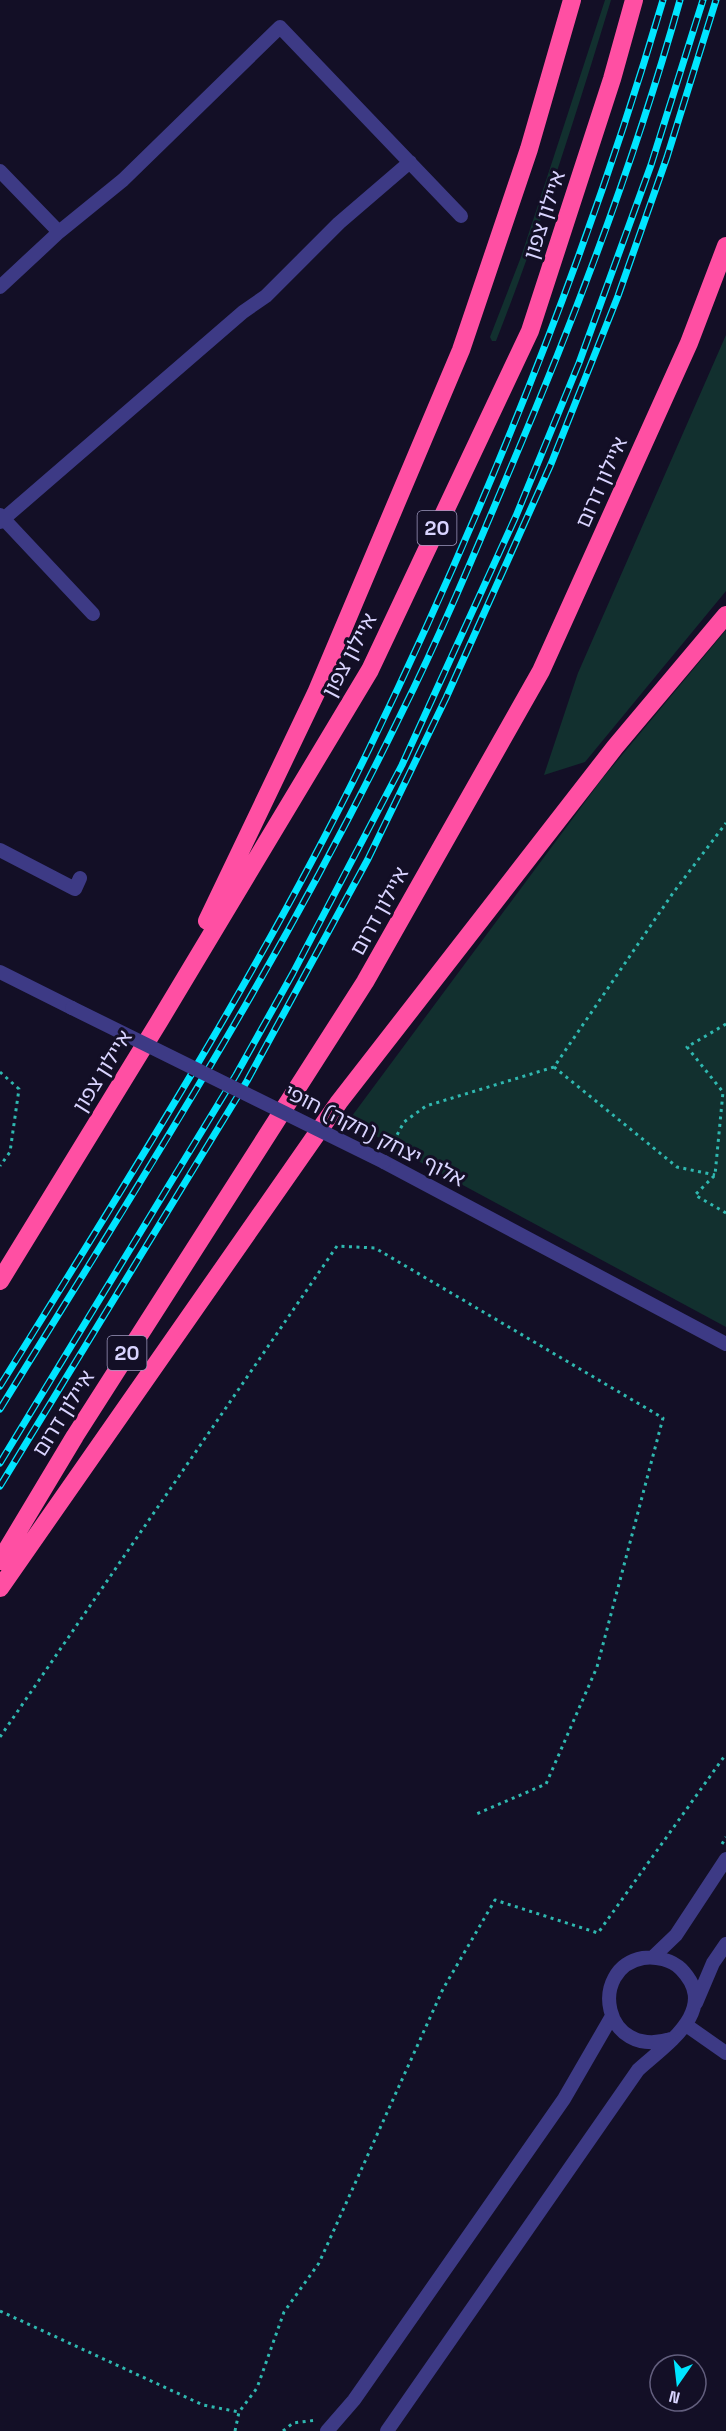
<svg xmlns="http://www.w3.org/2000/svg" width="726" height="2431" font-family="'Space Grotesk','Noto Sans Hebrew',sans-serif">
  <rect width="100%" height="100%" fill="#130f26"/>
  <path fill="#12302f" d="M605 0H611C576 115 540 229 496 341H492L490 337 521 257Z
    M726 335V591L585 762 544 775 578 673Z
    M726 630V1327L420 1162 349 1120 602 779Z"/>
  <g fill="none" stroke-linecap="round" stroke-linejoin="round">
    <path stroke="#2fb8b0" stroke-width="3" stroke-dasharray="3 4.5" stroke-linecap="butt" d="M726 1024 687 1047 723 1092 715 1175 695 1195 726 1213
      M554 1067 677 1167 715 1175
      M0 1072 19 1089 10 1152 0 1166
      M390 1148 404 1122 426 1106 554 1067 673 893 726 823
      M0 1737 337 1246 375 1248 663 1418 597 1667 546 1784 474 1815
      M722 1844 726 1837
      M0 2311 203 2405 239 2412
      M235 2431 239 2412 257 2388 284 2312 319 2263 443 1989 495 1900 598 1933 726 1754
      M283 2431 293 2423 317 2420"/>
    <path stroke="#3d3a85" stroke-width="14" d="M0 171 59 232
      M0 287 59 232 123 180 280 27 461 216
      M0 515 93 614
      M0 522 243 312 266 296 339 223 410 162
      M0 850 75 889 80 878
      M0 972 72 1008
      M384 1162 726 1344
      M653 1957 676 1935 726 1859
      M696 2003 713 1963 726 1944
      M686 2025 726 2053
      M327 2431 354 2400 564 2099 612 2016
      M387 2431 638 2070C665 2045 721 2010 681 1969 672 1960 656 1956 643 1958 588 1968 602 2060 671 2039"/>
    <path stroke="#ff4fa3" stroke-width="18" d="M207 921 316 693 461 350 529 149 572 0
      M0 1281 160 1020 370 670 530 331 612 79 634 0
      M0 1561 75 1436 365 982 541 671 689 343 726 246
      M0 1588 339 1102 615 747 726 615"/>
    <g stroke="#00e5ff" stroke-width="7">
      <path id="rail" d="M0 1386C129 1178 262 969 369 749 486 507 587 258 663 0
        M0 1409C77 1284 156 1159 230 1032 291 928 349 821 402 712 443 630 478 545 514 460 578 310 636 157 680 0
        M0 1463 236 1075 293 973 402 765 516 516 579 363 651 165 703 0
        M0 1486 247 1081 368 859 446 698 551 464 618 296 667 157 716 0"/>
    </g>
    <use href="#rail" stroke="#130f26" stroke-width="4.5" stroke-dasharray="14" stroke-linecap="butt"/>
    <path stroke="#3d3a85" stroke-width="14" d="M72 1008 384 1162"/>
  </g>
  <g text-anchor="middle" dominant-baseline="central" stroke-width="6" stroke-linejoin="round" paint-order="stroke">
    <g fill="#130f26" stroke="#9e99be" stroke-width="1.5">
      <rect x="417.5" y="511" width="39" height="34" rx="4.5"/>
      <rect x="107.5" y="1336" width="39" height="34" rx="4.5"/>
    </g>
    <g font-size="20" font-weight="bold" fill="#d9d4ff">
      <text x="437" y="528">20</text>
      <text x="127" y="1353">20</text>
    </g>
    <g font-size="21" fill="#d9d4ff" stroke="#130f26">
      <text transform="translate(544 215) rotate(-72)">איילון צפון</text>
      <text transform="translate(601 482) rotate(-66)">איילון דרום</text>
      <text transform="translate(349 655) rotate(-62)">איילון צפון</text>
      <text transform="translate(379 911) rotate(-61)">איילון דרום</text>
      <text transform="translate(102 1071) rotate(-58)">איילון צפון</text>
      <text transform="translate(375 1135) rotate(27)">אלוף יצחק (חקה) חופי</text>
      <text transform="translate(63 1413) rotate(-58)">איילון דרום</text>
    </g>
  </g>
  <g transform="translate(678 2383) rotate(194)"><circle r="28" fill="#130f26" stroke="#625e7d" stroke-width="1.5"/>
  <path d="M0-4.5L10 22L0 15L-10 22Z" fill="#00e5ff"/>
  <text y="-9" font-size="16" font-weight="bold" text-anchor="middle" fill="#d9d4ff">N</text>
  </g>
</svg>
